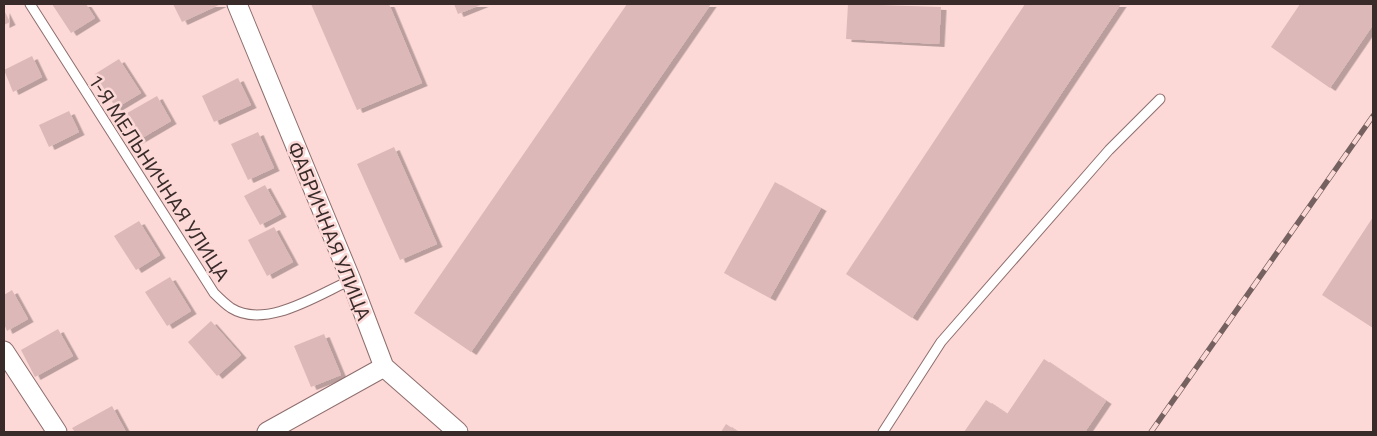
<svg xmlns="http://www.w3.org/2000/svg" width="1377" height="436" font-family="Commissioner,sans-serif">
  <defs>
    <filter id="shadow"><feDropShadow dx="5.5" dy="3" stdDeviation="0" flood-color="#0004"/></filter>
  </defs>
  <rect width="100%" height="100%" fill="#fcd8d6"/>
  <path fill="#dcb9b8" filter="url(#shadow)" d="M52 4H86L95 18 71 33Z
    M173 4H221L182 22Z
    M311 4H389L422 83 357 110Z
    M454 4H483L458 14Z
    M627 4H711L471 352 414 313Z
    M848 4 941 7 939 44 846 39Z
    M1025 4H1121L912 318 846 274Z
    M1300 4H1373V25L1330 88 1271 47Z
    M4 10 10 22 4 25Z
    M32 56 42 77 13 92 4 70Z
    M119 59 141 93 116 108 95 74Z
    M238 78 251 105 214 122 202 96Z
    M157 96 171 121 137 141 122 116Z
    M69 111 79 132 49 147 39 125Z
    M258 132 274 168 248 180 231 144Z
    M394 147 437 244 400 260 357 164Z
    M775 182 821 208 770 298 724 273Z
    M265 185 281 214 260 225 244 196Z
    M1373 217V328L1322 295Z
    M139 221 160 255 136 270 114 236Z
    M274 227 293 262 267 276 248 240Z
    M170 277 191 311 167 326 145 292Z
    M12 290 28 319 7 331 4 324V295Z
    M211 321 241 355 217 376 188 342Z
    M58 329 73 356 35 377 21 350Z
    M324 334 341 375 311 387 294 346Z
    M1044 359 1106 401 1085 432H964L986 400 1007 414Z
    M112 406 126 432H75L72 428Z
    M726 424 738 432H721Z"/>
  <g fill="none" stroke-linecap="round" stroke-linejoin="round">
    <g stroke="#8d6e6d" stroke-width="11">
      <path id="service" d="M30 4 214 293C219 298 225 304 231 308 266 330 319 294 351 280
        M883 432 941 342 1109 150 1160 99"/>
    </g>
    <g stroke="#8d6e6d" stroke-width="21">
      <path id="minor" d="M237 4 351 280 384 367 458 432
        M4 351 57 432
        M267 432 384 367"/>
    </g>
    <use href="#service" stroke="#fff" stroke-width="9"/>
    <use href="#minor" stroke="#fff" stroke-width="19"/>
    <g stroke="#75615f" stroke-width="5.5">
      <path id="rail" d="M1151 432 1373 116"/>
    </g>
    <use href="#rail" stroke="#fcd8d6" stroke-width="4" stroke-dasharray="11" stroke-linecap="butt"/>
  </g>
  <g text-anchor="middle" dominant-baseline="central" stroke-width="5" stroke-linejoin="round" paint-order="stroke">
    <g font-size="19" fill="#382b2a" stroke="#fcd8d6">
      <text transform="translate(160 178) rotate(57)">1-Я МЕЛЬНИЧНАЯ УЛИЦА</text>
      <text transform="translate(330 231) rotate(68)">ФАБРИЧНАЯ УЛИЦА</text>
    </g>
  </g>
  <rect width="1377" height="436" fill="none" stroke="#382b2a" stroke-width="10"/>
</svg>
